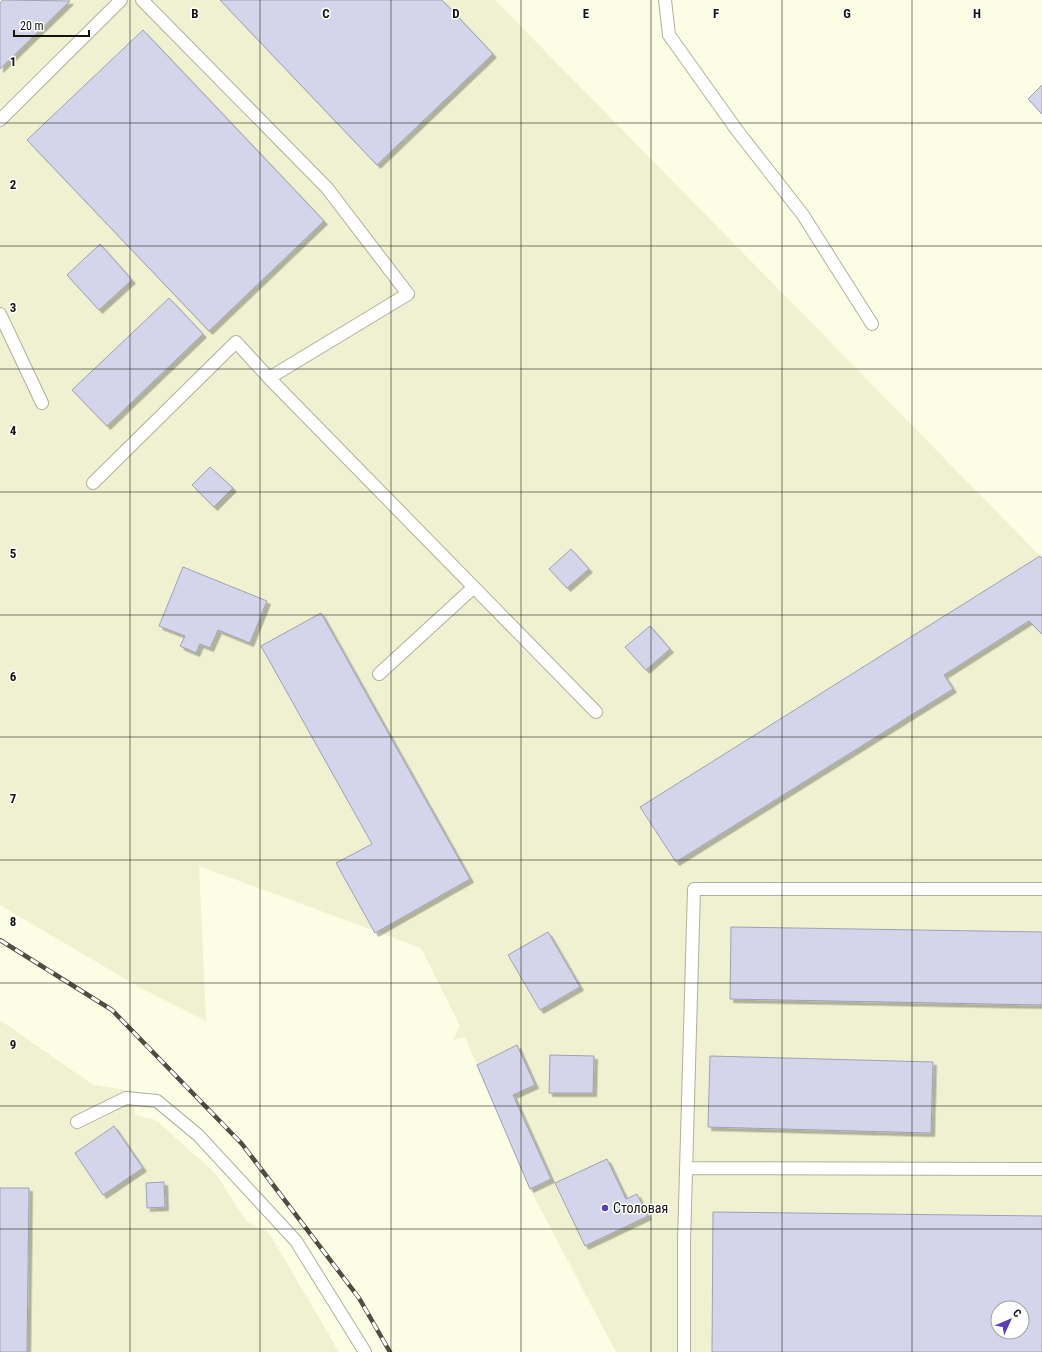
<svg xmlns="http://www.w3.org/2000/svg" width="1042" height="1352" font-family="'Roboto Condensed',sans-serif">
  <defs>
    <filter id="shadow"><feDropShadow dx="3.5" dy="3.5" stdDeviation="0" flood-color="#0004"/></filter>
  </defs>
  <rect width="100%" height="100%" fill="#fbfde4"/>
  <path fill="#eff1d1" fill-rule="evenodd" d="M0 0H495L1042 558V1352H616L530 1189 465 1037 453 1040 460 1026 421 948 199 866 206 1021 139 987 0 905ZM998 1308H1022V1332H998Z
    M0 1020 93 1085 134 1091 135 1114 158 1122 217 1175 246 1221 269 1233 339 1352H0Z"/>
  <path fill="#d4d4eb" stroke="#a0a0b6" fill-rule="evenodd" filter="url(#shadow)" d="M3 0 70 1 0 69V3Z
    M220 0H442L493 54 377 165Z
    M143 30 324 221 209 331 27 140Z
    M1042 85V114L1028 99Z
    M100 244 132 280 99 310 67 275Z
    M169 298 203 334 107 426 72 390Z
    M210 467 233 488 214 507 192 485Z
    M571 549 589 569 567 588 549 569Z
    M1040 556 1042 558V634L1029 621 944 675 953 689 676 862 640 807Z
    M183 567 267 601 250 643 218 630 210 648 200 644 196 653 180 646 185 636 159 626Z
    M321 613 470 879 375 933 336 863 372 844 261 646Z
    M650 626 670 649 646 670 625 647Z
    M731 927 1042 932V1005L730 999Z
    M548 932 580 987 540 1010 508 955Z
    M517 1045 535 1085 513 1095 551 1179 530 1189 477 1065Z
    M550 1055 594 1056 593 1093H549Z
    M710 1056 933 1062 931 1133 708 1127Z
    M114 1126 143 1168 103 1195 75 1153Z
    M607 1159 626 1199 637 1194 648 1216 585 1246 555 1183Z
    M164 1182 165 1207 147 1208 146 1183Z
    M0 1188H29L27 1352H0Z
    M713 1212 1042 1216V1352H712ZM998 1308H1022V1332H998Z"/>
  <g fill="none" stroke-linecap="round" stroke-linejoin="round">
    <g stroke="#afb19a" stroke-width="14">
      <path id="lane" d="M142 0 327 188 408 294 269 378 596 712
        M665 0 669 35 736 129 803 215 872 324
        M0 120 121 0
        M0 314 42 403
        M93 483 236 342 269 378
        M379 674 474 587
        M77 1122 126 1098 157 1101 198 1135 296 1241 365 1352
        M686 1168 1042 1169
        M684 1352V1242L694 889H1042"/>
    </g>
    <use href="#lane" stroke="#fff" stroke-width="12"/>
    <g stroke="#4d4d41" stroke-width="4.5">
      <path id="rail" d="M0 940 112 1010 242 1144 359 1298 390 1352"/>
    </g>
    <use href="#rail" stroke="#fff" stroke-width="3" stroke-dasharray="9" stroke-linecap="butt"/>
  </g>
  <path fill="none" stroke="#14140c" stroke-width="1" stroke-opacity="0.55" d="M130 0V1352M260 0V1352M391 0V1352M521 0V1352M651 0V1352M782 0V1352M912 0V1352M0 123H1042M0 246H1042M0 369H1042M0 492H1042M0 615H1042M0 737H1042M0 860H1042M0 983H1042M0 1106H1042M0 1229H1042"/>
  <circle fill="#583fb7" stroke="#fff" stroke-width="1.5" cx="605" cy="1208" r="4"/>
  <g text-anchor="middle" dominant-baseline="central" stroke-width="3" stroke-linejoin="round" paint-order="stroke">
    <g font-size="14" fill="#14140c" stroke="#fff" text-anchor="start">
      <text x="613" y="1208">Столовая</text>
    </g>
  </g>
  <g font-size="13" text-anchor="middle" font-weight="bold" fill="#14140c" stroke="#fff" stroke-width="3" stroke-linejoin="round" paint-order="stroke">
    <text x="195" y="18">B</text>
    <text x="326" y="18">C</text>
    <text x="456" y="18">D</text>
    <text x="586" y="18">E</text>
    <text x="716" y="18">F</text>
    <text x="847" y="18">G</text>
    <text x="977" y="18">H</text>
    <text x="13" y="66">1</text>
    <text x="13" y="189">2</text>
    <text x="13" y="312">3</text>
    <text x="13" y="435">4</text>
    <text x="13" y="558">5</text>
    <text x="13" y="681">6</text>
    <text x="13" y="803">7</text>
    <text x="13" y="926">8</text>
    <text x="13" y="1049">9</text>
  </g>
  <g transform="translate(1010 1320) rotate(46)"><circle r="19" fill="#ffffff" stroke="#a1a19e"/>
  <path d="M0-3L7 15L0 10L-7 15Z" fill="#583fb7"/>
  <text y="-6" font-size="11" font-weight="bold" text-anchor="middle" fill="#14140c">С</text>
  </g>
  <path d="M14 30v6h75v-6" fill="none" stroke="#14140c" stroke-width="2"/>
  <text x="20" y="30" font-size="12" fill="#14140c" stroke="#ffffff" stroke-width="3" paint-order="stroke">20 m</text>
</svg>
